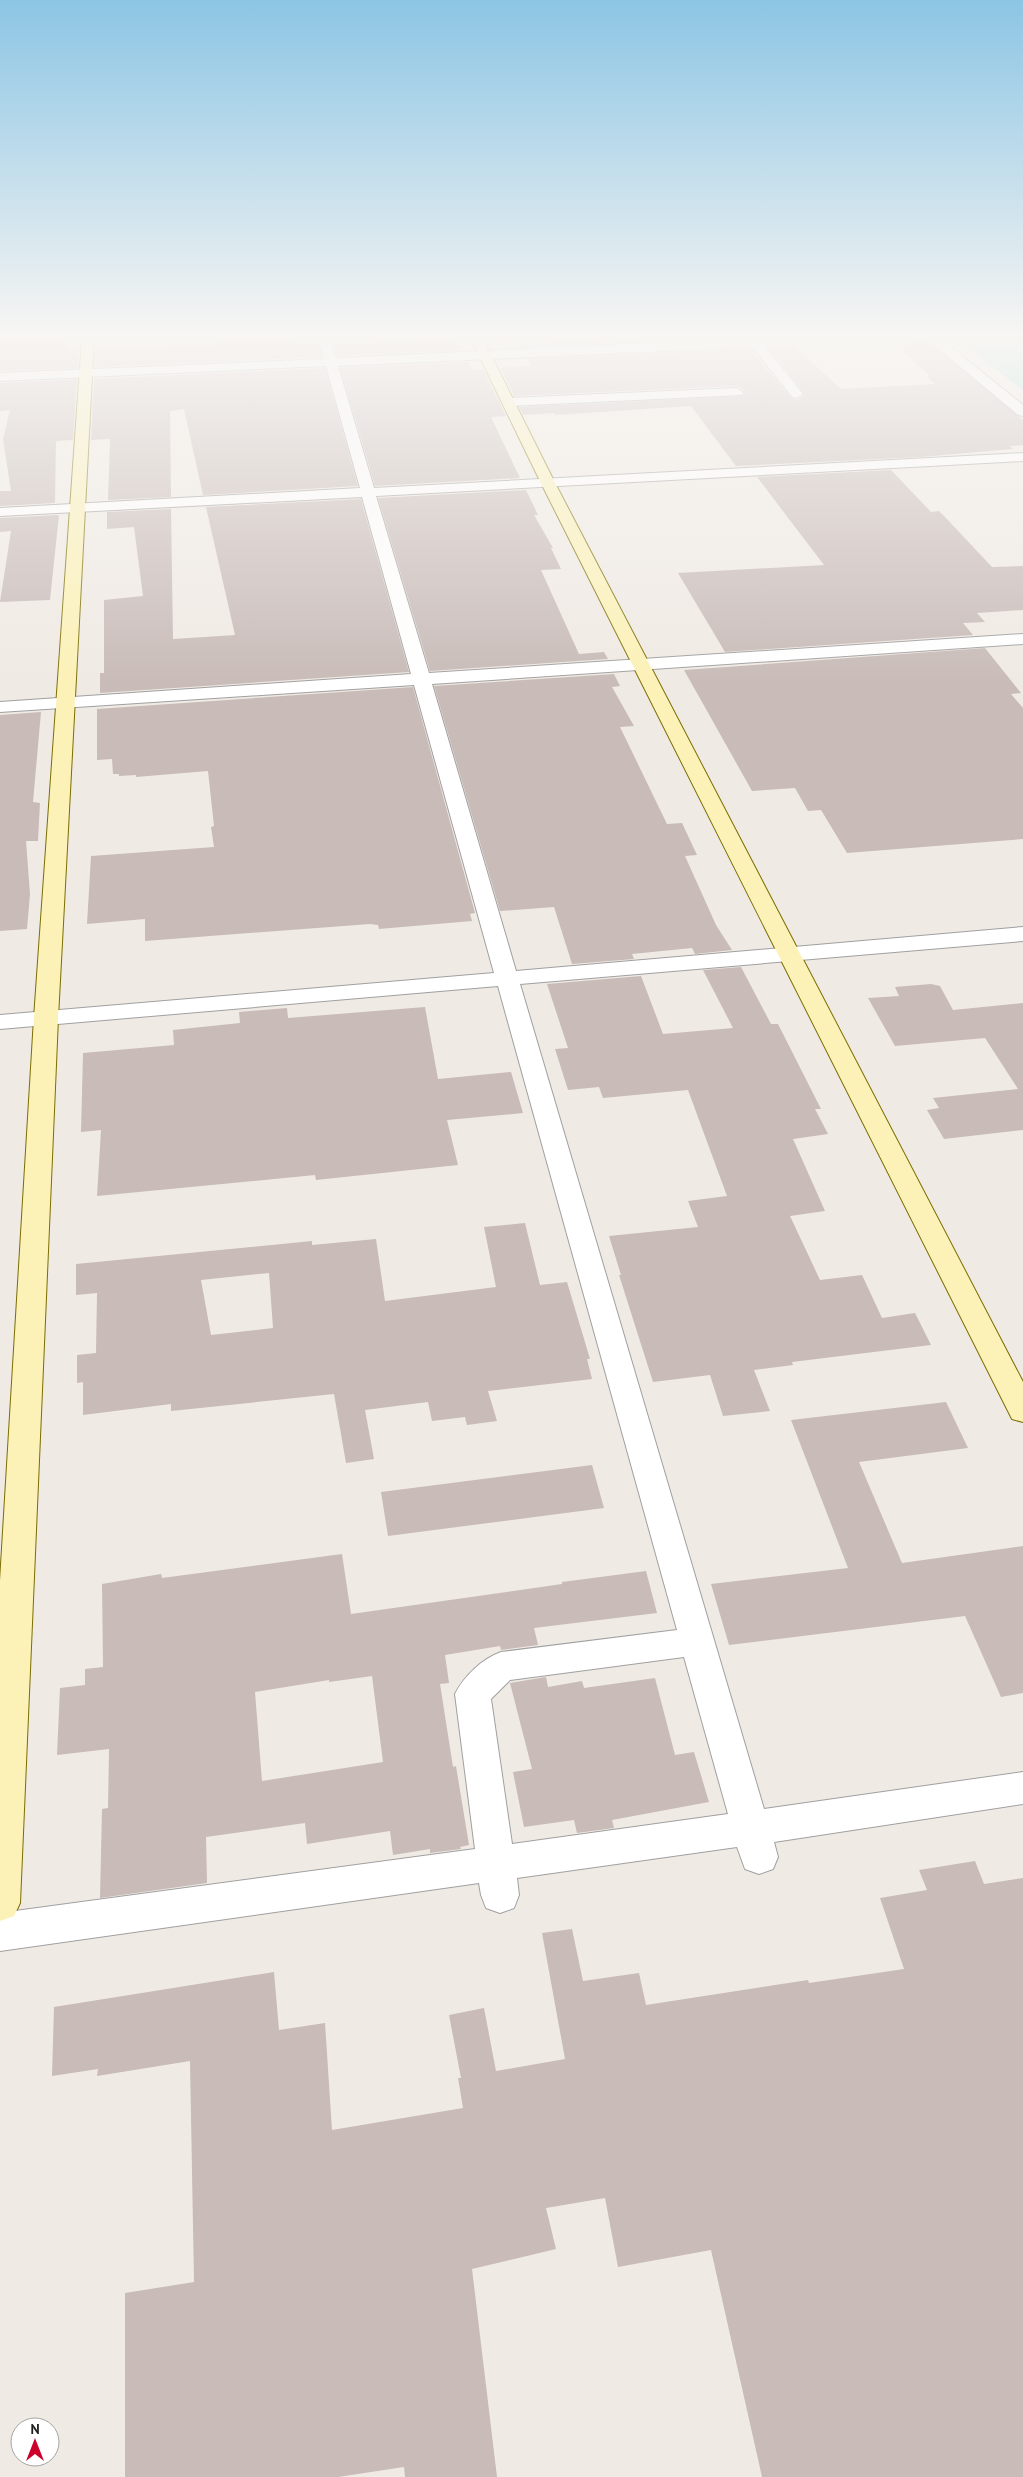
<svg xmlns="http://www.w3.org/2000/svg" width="1023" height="2477" font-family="'PT Sans',sans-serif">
  <rect width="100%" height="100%" fill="#f0eae4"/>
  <path fill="#a3dedf" d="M957 339H1023V390Z"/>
  <path fill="#c8bbb8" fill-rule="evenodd" d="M0 339H68V350L79 349 78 368 0 371Z
    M215 339H300L302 344H318L322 357 94 367 95 349 215 344Z
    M420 339H456L462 350 337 356 333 344Z
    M599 339H634L636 342 521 347 519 343Z
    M912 339H925L1023 420V445L1010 446 1013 449 921 457 736 466 691 406 555 415 554 413 523 415 519 407 743 396 745 391 738 386 514 396 500 368 531 366 527 359 750 349 791 398 797 400 804 396V393L769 348 795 347 841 389 935 384 926 376H930L902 350Z
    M468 362 472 370 483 369 506 416 491 417 520 478 375 486 340 368Z
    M325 368 358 486 203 495 184 409 170 411 171 497 108 500 110 439 91 440 94 379Z
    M77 379 73 440 56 441 55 503 0 506V491H11L3 439 10 410 0 411V383Z
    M891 470 931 512 939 511 945 517 992 567 1023 566V610L977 613 985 622 963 623 973 635 725 652 678 573 824 565 757 477Z
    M526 490 538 515H534L553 548H551L561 569 541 570 579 654 604 652 608 659 430 671 378 498Z
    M361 499 409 672 100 693V673H104V600L143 596 134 527 107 529V512L171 509 173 639 235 635 206 507Z
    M59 515 50 600 0 602 11 531 0 532V518Z
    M985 648 1021 693 1011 694 1023 708V839L847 853 821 810 808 811 795 788 752 791 684 670Z
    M614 674 620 686 612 687 634 726 620 727 667 824 682 823 697 855 685 856 716 925 732 950 695 954 692 948 632 954 634 959 572 964 554 907 500 911 434 686Z
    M413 687 475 913 470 914 472 921 379 929 378 925 370 924 145 941V919L87 924 91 856 214 847 211 827 214 826 208 771 136 777V775L119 776V774H113L112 759 97 760V709Z
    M41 712 33 802 40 803 38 841H26L30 894 27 929 0 931V715Z
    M741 967 771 1024H778L821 1109H815L828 1134 793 1139 825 1211 790 1216 820 1280 862 1275 882 1318 915 1313 931 1345 792 1362 793 1365 754 1370 770 1411 723 1416 710 1375 653 1382 619 1275H621L609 1236 698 1227 688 1201 727 1196 688 1090 603 1098 599 1087 568 1090 555 1049 568 1048 547 984 641 976 663 1034 733 1028 703 970Z
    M931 984 940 986 953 1010 1023 1003V1130L944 1139 927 1110 939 1108 933 1098 1018 1089 985 1038 895 1046 868 998 899 996 895 987Z
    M425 1007 438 1079 511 1072 523 1113 447 1120 458 1165 316 1180 315 1175 97 1196 101 1130 81 1132 83 1053 174 1045 173 1030 240 1023 239 1012 287 1008 288 1018Z
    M525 1223 540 1285 567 1282 590 1359H587L592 1379 488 1391 497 1421 467 1425 465 1417 432 1421 428 1402 365 1410 374 1459 346 1463 334 1394 171 1411V1404L83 1415V1382L77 1383V1355L96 1353 97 1293 76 1295V1264L312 1241V1245L376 1239 385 1301 496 1287 484 1227ZM269 1273 273 1328 211 1335 201 1280Z
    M946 1402 968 1448 859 1462 902 1563 1023 1546V1693L1001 1697 965 1616 729 1645 711 1584 848 1568 791 1420Z
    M592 1465 604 1508 388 1536 381 1492Z
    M342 1554 351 1614 562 1584V1582L646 1571 657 1613 534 1628 538 1645 501 1650 500 1646 445 1655 449 1683 440 1684 453 1767 456 1766 469 1845 460 1847 461 1849 430 1853V1849L393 1855 390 1831 307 1844 305 1823 206 1837 207 1883 100 1898 102 1809 108 1808 109 1749 57 1755 60 1688 85 1685V1669L103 1667 102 1584 161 1574 162 1578ZM372 1676 383 1762 262 1781 255 1692 329 1680V1682Z
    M546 1677 548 1687 582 1681 584 1688 655 1678 675 1755 694 1752 709 1802 612 1820 614 1828 577 1833 574 1820 524 1827 513 1772 532 1769 510 1683Z
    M975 1861 984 1884 1023 1878V2477H762L711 2250 618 2267 605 2198 546 2208 556 2249 472 2269 497 2477H405L404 2467 338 2477H125V2293L194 2282 190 2061 97 2076 98 2069 52 2076 54 2007 274 1972 279 2030 325 2023 332 2130 463 2108 458 2078H461L449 2015 484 2008 496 2071 565 2059 542 1933 572 1929 583 1981 639 1973 646 2005 808 1980 809 1983 904 1969 880 1898 927 1890 919 1870Z"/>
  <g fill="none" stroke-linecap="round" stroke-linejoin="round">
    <g stroke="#a0a0a0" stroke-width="2">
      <path id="street" d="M318 339H330L336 358 736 339H857L851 343 765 346 803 394 797 398 792 397 754 349 750 347 338 366 374 488 1023 453V461L376 496 429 673 1023 634V644L432 684 516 971 1023 927V941L520 984 764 1809 1023 1772V1804L774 1842 778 1857 773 1869 759 1874 745 1869 737 1847 517 1878 519 1895 514 1908 500 1913 486 1908 481 1895 479 1883 0 1951V1913L475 1849 455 1694C464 1676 482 1659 501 1652L677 1630 498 986 0 1029V1015L494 973 414 685 0 712V702L411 674 362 497 0 516V508L360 488 326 366 0 381V373L324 359ZM684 1657 728 1814 512 1844 491 1699 510 1680Z
        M927 339H941L1023 405V416L1018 415Z
        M737 388 743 392 742 395 509 406 503 402 509 398Z"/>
    </g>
    <g stroke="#7a6e01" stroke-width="2">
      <path id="secondary" d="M82 339H94L58 1018 20 1903 14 1916 0 1921V1581L34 1018Z
        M471 339H483L555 483 1023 1382V1422L1012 1419 1008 1411 541 483Z"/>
    </g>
    <use href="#street" fill="#fff" fill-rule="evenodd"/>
    <use href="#secondary" fill="#fcf1b7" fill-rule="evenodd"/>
  </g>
  <linearGradient id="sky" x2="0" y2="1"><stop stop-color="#8cc5e4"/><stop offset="0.49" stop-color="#f8f6f3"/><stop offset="1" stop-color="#f8f6f3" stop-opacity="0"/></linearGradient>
  <rect width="1023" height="686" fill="url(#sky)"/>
  <g transform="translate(35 2442)"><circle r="24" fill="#ffffff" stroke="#a5a5a5"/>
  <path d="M0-4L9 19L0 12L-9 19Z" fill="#cd002b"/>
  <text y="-8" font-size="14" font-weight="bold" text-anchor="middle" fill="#1f1f1f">N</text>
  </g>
</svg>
